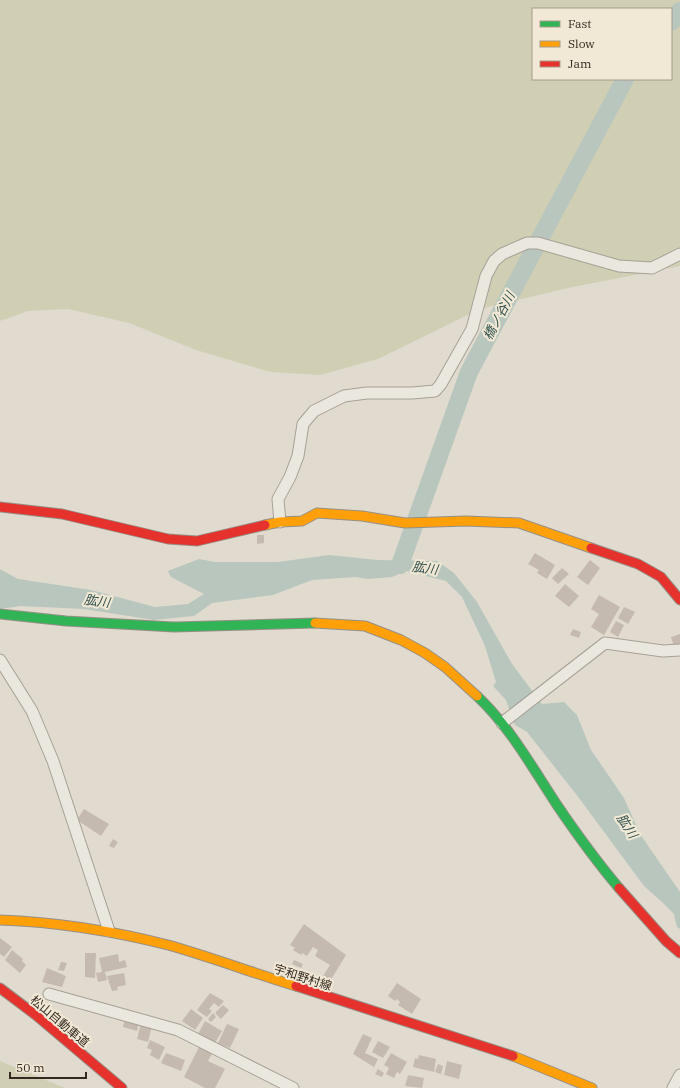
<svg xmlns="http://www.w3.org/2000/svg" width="680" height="1088" font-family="'IBM Plex Serif','Noto Sans JP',serif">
  <rect width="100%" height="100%" fill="#e1dbcf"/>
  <path fill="#d0cfb3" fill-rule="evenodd" d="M0 0H680V266L568 288 480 309 378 359 320 375 270 372 196 350 129 323 68 309 28 311 0 321ZM533 9H671V79H533Z
    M0 1061 65 1088H0Z"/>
  <path fill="#b8c6be" d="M329 555 377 560 437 561 454 573 477 602 512 664 542 704 564 702 577 715 591 750 624 798 640 834 680 892V929L677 927 674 914 663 903 644 886 579 798 527 732 515 725 506 700 493 686 496 682 485 646 462 597 446 581 406 571 392 577 368 579 355 577 312 580 273 595 212 603 194 616 154 620 84 609 21 606 0 609V569L18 579 91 590 155 607 188 604 204 594 171 577 168 571 199 559 215 562H278Z"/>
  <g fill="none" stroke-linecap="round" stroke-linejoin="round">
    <path stroke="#b8c6be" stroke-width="18" d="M671 22 680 11
      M400 565 469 372 625 79"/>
  </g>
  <path fill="#c4bab0" d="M257 535H264V543L257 544Z
    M535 553 555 565 547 579 537 573 539 570 528 564Z
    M590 560 600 568 588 585 577 577Z
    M562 568 569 574 558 584 552 578Z
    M565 584 579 596 569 607 555 596Z
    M599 595 620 607 604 635 591 627 599 614 591 609Z
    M624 607 635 612 628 624 618 618Z
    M616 621 624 625 618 637 610 632Z
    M573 629 581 632 579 638 570 635Z
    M680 634V645L674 647 671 637Z
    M84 809 109 824 101 836 77 820Z
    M113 839 118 842 114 848 109 846Z
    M304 924 346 955 327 986 320 981 330 965 315 956 318 950 313 947 307 956 302 953 301 955 293 950 295 948 290 945Z
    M0 938 12 947 4 957 0 954Z
    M12 950 23 959 22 961 26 965 20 973 5 960Z
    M85 953H96L95 978 85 977Z
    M118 954 119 962 125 960 127 967 105 972 107 980 98 982 96 973 102 972 99 958Z
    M294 960 303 964 301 968 292 964Z
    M61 962 67 963 64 971 58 970Z
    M47 968 66 976 62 987 42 982Z
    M124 973 126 985 117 987 118 990 112 991 107 976Z
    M397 983 421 999 412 1014 398 1005 400 1002 397 999 395 1001 388 996Z
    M210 993 224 1001 219 1007 214 1003 209 1009 212 1011 207 1017 197 1010Z
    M223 1005 229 1010 221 1019 215 1013Z
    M191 1009 203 1018 195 1030 182 1021Z
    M213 1013 216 1017 211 1022 208 1019Z
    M125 1018 139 1022 137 1031 123 1027Z
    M205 1021 222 1031 215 1043 198 1034Z
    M141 1023 152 1026 148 1042 137 1039Z
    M227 1024 239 1029 230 1048 218 1043Z
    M363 1034 372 1038 365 1053 378 1059 374 1067 353 1054Z
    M150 1040 165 1047 159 1060 150 1055 152 1050 147 1048Z
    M378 1041 390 1047 383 1058 372 1052Z
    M200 1045 213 1052 208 1061 225 1069 215 1088H205L184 1077Z
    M166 1053 185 1060 181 1071 161 1063Z
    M391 1053 407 1062 400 1074 397 1072 394 1078 386 1074 389 1068 384 1065Z
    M419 1055 436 1059 434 1072 413 1067 415 1058 418 1059Z
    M447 1061 462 1065 459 1079 444 1075Z
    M438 1064 443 1066 441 1074 435 1072Z
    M378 1069 384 1073 382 1077 375 1074Z
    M408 1075 424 1078 422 1088 405 1086Z"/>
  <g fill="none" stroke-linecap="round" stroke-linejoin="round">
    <g stroke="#a6a097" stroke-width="13">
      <path id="street" d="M280 522 278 499 290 477 298 456 303 424 314 411 344 396 367 393H412L435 391 441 384 472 329 486 276 494 261 502 254 527 243H538L619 266 652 268 680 254
        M0 660 32 711 53 761 109 931
        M502 723 605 643 663 651 680 650
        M49 994 178 1030 293 1088
        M673 1088 680 1075"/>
    </g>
    <g stroke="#969087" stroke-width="11">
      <path id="fast" d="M0 614 66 621 174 627 315 623
        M477 696C510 727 532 767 557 805 576 833 597 862 619 888"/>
    </g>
    <g stroke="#969087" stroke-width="11">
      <path id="slow" d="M265 525 280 522 302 521 317 513 362 516 405 523 466 521 519 523 591 548
        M315 623 365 626 401 640 425 653 445 667 477 696
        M0 920C57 922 113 931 168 945 211 957 253 973 296 986
        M513 1056 592 1088"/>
    </g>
    <g stroke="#969087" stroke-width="11">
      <path id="jam" d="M0 507 62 514 168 539 197 541 265 525
        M591 548 638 564 661 577 680 600
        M619 888 666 941 680 953
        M296 986 513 1056
        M0 988 37 1016 122 1088"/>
    </g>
    <use href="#street" stroke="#eae7df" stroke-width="11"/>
    <use href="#fast" stroke="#30b455" stroke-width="9"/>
    <use href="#slow" stroke="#ff9f0a" stroke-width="9"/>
    <use href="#jam" stroke="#e5322d" stroke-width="9"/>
  </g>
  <g text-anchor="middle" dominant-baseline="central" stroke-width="4" stroke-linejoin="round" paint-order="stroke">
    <g font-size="12" fill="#342920" stroke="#f1e8d5">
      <text transform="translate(303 977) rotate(18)">宇和野村線</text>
      <text transform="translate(60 1021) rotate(40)">松山自動車道</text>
    </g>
    <g font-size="13" font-style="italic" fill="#31524f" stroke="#f1e8d5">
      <text transform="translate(499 316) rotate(-62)">橋ノ谷川</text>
      <text transform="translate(425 568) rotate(8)">肱川</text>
      <text transform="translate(97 601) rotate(8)">肱川</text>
      <text transform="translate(627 826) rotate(57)">肱川</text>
    </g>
  </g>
  <rect x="532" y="8" width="140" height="72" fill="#f1e8d5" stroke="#a59c8d"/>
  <rect x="540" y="21" width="20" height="6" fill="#30b455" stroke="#a59c8d"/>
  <text x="568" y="28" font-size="12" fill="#342920">Fast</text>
  <rect x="540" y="41" width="20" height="6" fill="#ff9f0a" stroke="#a59c8d"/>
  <text x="568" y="48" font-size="12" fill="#342920">Slow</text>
  <rect x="540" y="61" width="20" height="6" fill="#e5322d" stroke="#a59c8d"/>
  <text x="568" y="68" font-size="12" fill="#342920">Jam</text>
  <path d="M10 1072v6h76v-6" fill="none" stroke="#342920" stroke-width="2"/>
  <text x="16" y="1072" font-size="12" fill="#342920" stroke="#f1e8d5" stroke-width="3" paint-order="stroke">50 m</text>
</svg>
